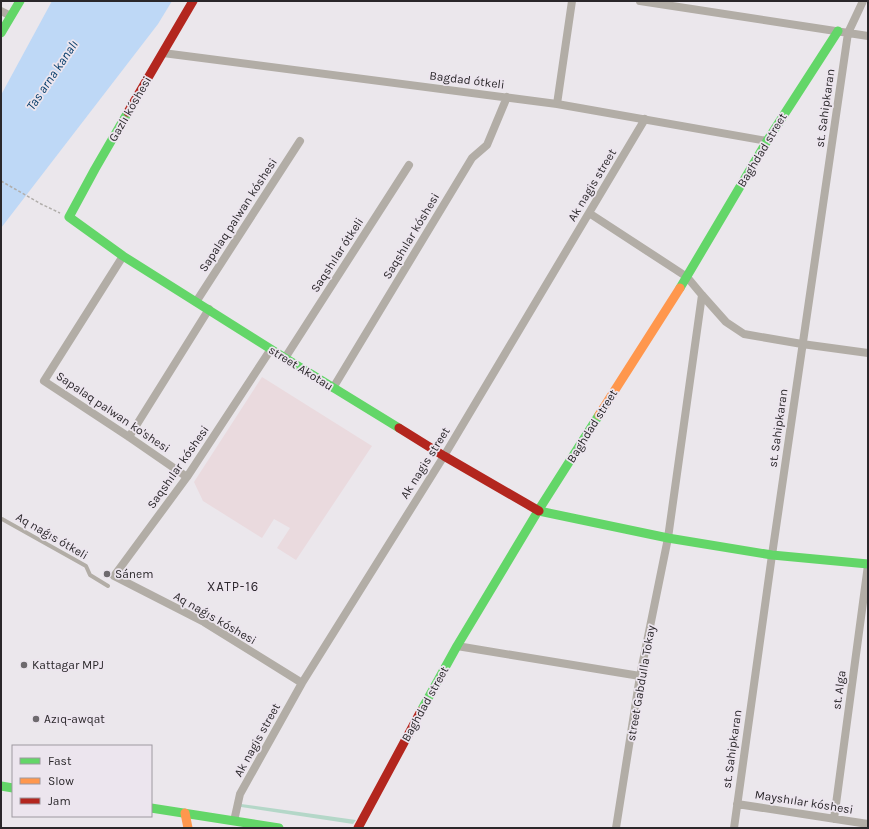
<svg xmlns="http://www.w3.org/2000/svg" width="869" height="829" font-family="Karla,sans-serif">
  <rect width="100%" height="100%" fill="#ebe7ec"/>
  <path fill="#eadade" d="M262 377 372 446 296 560 277 548 290 528 274 519 262 538 203 501 194 482Z"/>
  <path fill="#b4d7c8" d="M241 804 356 820 353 824 241 807Z"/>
  <path fill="#bed8f6" d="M52 1H172L158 24 1 228V95Z"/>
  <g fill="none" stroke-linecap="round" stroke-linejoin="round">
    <path stroke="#b1aeab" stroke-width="1.5" stroke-dasharray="3 2" stroke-linecap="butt" d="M1 181 41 204 60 213"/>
    <path stroke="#b2ada6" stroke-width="4" d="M2 519 86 566 90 575 108 586"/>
    <path stroke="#b2ada6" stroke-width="8" d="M640 1 868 36
      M1 11 11 16
      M163 53 557 104 767 141
      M557 104 572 1
      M589 213 687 277 702 295 726 322 744 334 802 344 868 353
      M123 256 44 381 129 437 187 477
      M196 302 300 141
      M271 349 187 477 114 576 204 622 302 683
      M285 358 409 165
      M333 388 472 158 487 145 507 97
      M129 437 209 309
      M457 646 640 676
      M737 804 868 824
      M834 819 868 565
      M234 821 240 794 302 683 444 456 645 119
      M616 828 640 676 668 538 702 295
      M734 828 772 555 848 33 863 1"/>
    <path stroke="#63d668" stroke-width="9" d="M1 33 20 1
      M128 112 95 169 69 217 123 256 285 358 399 428
      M680 288 767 141 838 31
      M539 511 668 538 772 555 868 564
      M421 711 457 646 538 511 599 415
      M1 786 13 788
      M151 808 279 828"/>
    <path stroke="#ff974d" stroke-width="9" d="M599 415 680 288
      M185 813 188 828"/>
    <path stroke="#b3261e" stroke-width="9" d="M128 112 193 1
      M399 428 444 456 539 511
      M358 828 421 711"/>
  </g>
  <g fill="#6e6a6e" stroke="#ece5ee" stroke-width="1.5">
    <circle cx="107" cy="574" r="4"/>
    <circle cx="24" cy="665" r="4"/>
    <circle cx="36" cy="719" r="4"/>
  </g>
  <g text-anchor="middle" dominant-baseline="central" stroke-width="3.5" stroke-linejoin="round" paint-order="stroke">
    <g font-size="12" fill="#2a272a" stroke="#ece5ee">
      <text transform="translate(467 80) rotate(7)">Bagdad ótkeli</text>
      <text transform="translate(825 108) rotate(-82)">st. Sahipkaran</text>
      <text transform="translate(130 109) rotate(-60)">Gazlı kóshesi</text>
      <text transform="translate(762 150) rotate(-59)">Baghdad street</text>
      <text transform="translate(592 185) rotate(-59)">Ak nagis street</text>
      <text transform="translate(238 215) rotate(-57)">Sapalaq palwan kóshesi</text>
      <text transform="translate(411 236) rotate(-59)">Saqshılar kóshesi</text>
      <text transform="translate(337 255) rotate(-57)">Saqshılar ótkeli</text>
      <text transform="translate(301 368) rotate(32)">street Akotau</text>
      <text transform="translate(113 412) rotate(34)">Sapalaq palwan ko'shesi</text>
      <text transform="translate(592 426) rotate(-58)">Baghdad street</text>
      <text transform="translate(778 428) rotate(-82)">st. Sahipkaran</text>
      <text transform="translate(425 463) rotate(-58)">Ak nagis street</text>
      <text transform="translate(178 467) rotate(-55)">Saqshılar kóshesi</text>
      <text transform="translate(52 536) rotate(30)">Aq naǵıs ótkeli</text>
      <text transform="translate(215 618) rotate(30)">Aq naǵıs kóshesi</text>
      <text transform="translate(641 683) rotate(-80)">street Gabdulla Tokay</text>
      <text transform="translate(839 690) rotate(-82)">st. Alga</text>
      <text transform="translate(425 704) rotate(-61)">Baghdad street</text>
      <text transform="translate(257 740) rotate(-61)">Ak nagis street</text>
      <text transform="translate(732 749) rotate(-82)">st. Sahipkaran</text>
      <text transform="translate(804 802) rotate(9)">Mayshılar kóshesi</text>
    </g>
    <g font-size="12" fill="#2a272a" stroke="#ece5ee" text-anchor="start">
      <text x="115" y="574">Sánem</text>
      <text x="32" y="665">Kattagar MPJ</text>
      <text x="44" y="719">Azıq-awqat</text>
    </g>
    <g font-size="13" font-style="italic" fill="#053c6a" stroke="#ece5ee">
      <text transform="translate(52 75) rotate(-56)">Tas arna kanalı</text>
    </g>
    <g font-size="13" letter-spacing="1" fill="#2d272e" stroke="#ece5ee">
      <text x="233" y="586">XATP-16</text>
    </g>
  </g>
  <rect width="869" height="829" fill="none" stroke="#2a272a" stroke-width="4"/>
  <rect x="12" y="745" width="140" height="72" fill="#ece5ee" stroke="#9e99a0"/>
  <rect x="20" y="758" width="20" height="6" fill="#63d668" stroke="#9e99a0"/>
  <text x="48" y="765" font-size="12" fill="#2a272a">Fast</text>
  <rect x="20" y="778" width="20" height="6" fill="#ff974d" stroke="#9e99a0"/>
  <text x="48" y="785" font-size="12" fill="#2a272a">Slow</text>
  <rect x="20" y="798" width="20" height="6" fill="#b3261e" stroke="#9e99a0"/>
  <text x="48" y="805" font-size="12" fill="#2a272a">Jam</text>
</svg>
